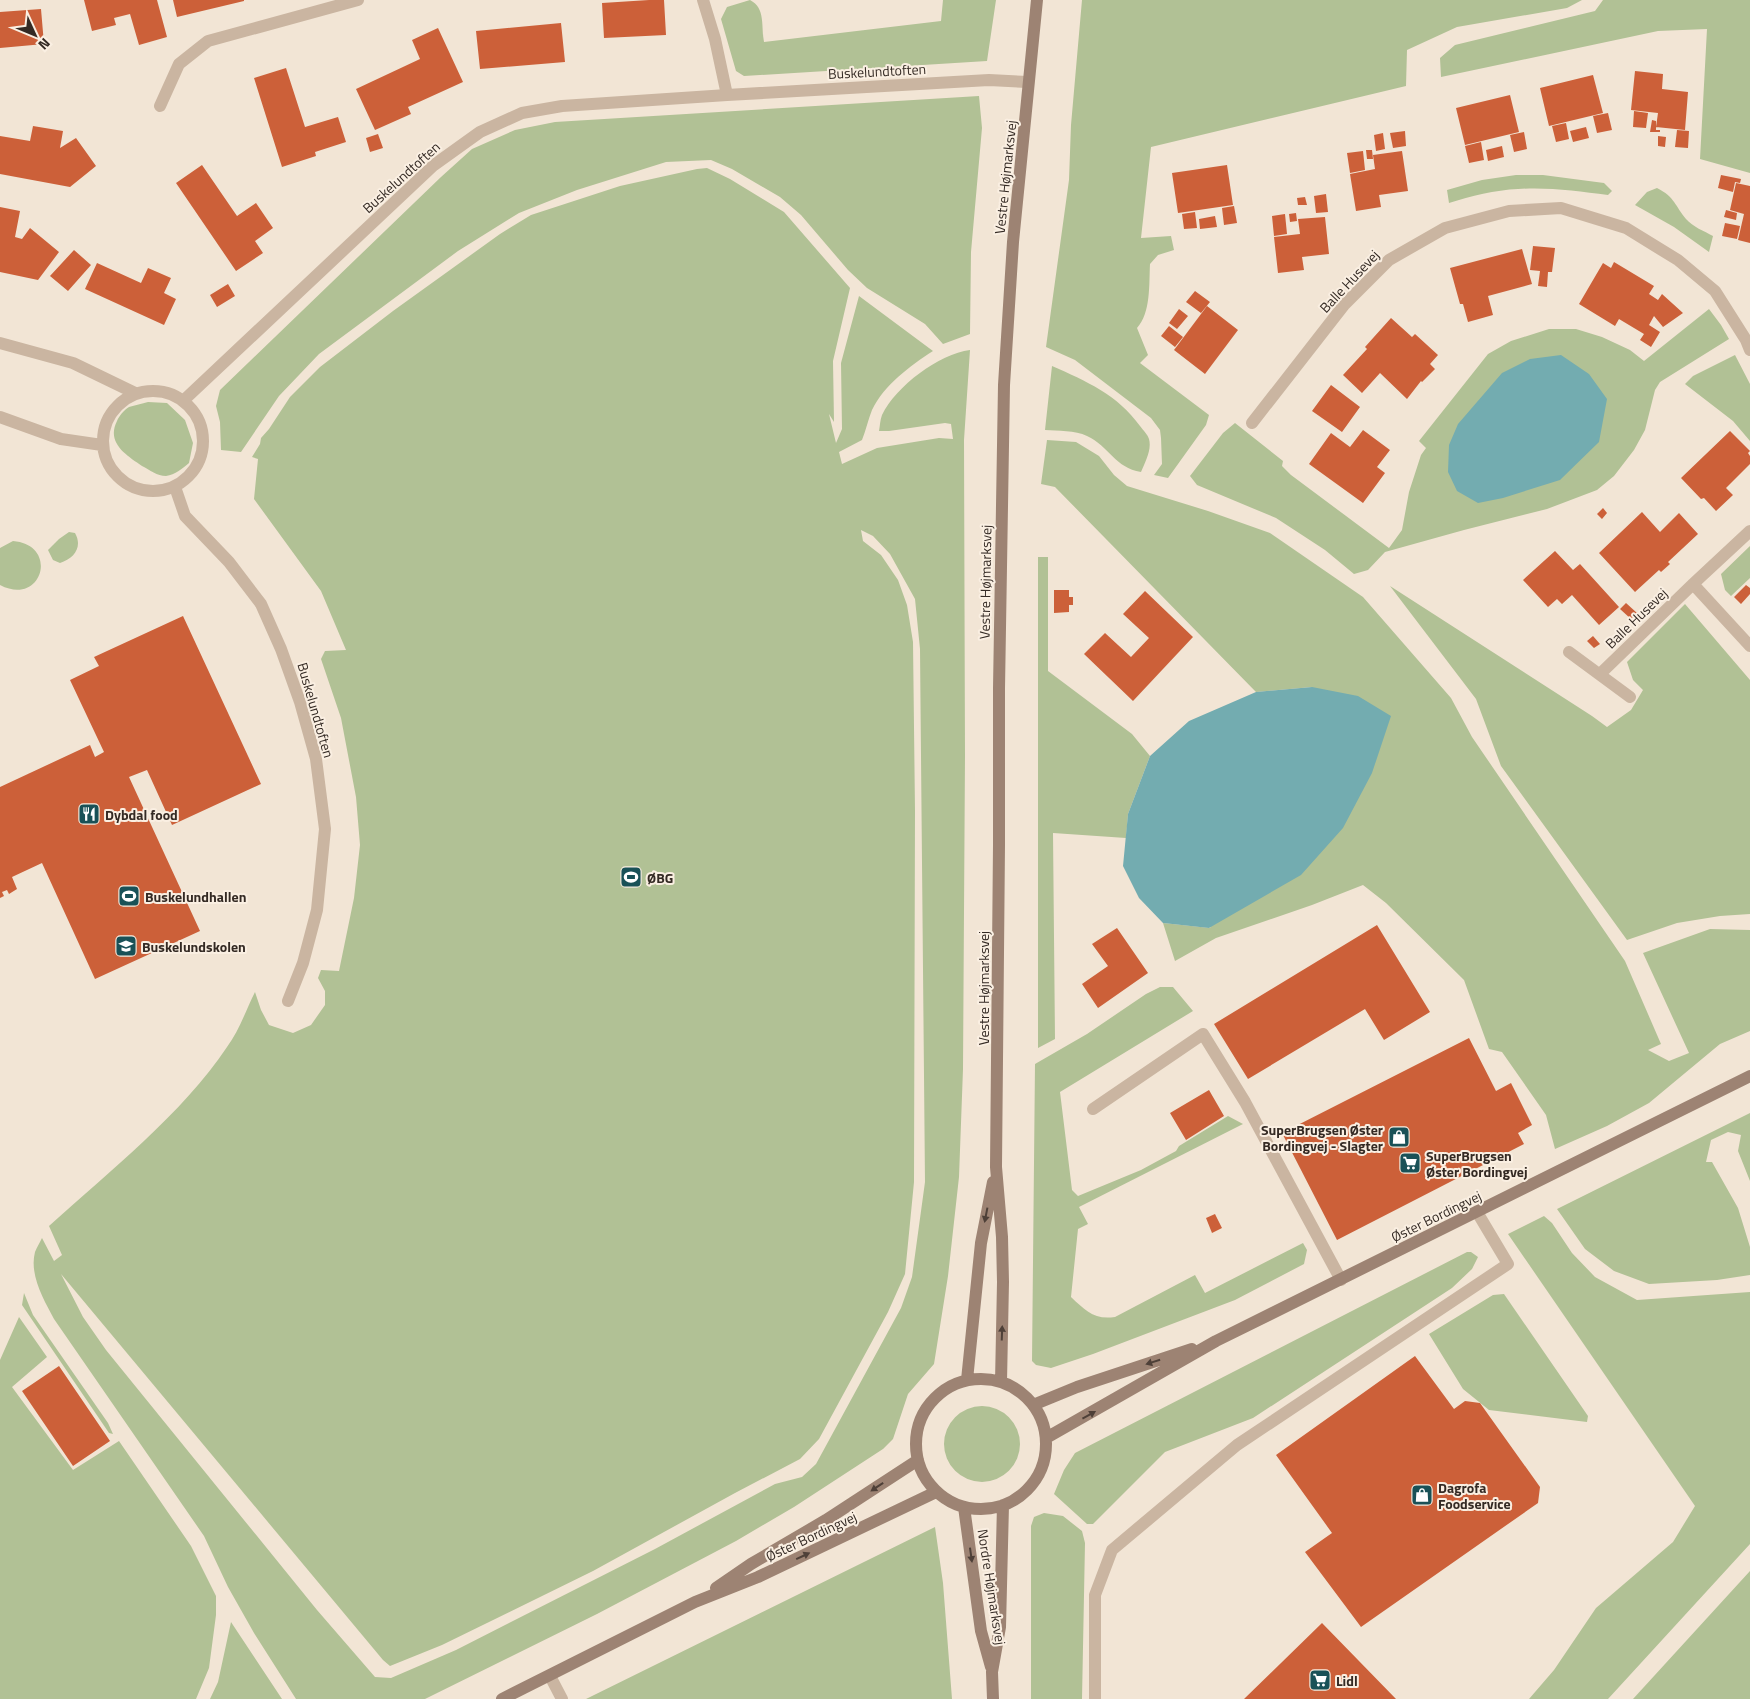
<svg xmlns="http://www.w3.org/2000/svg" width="1750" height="1699" font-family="'Titillium Web',sans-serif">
  <rect width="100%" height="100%" fill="#f2e5d5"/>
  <path fill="#b1c195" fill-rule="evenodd" d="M750 0C766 8 761 27 764 42L941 21 943 0H996L987 61 744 76 736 71 721 19 727 7Z
    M1082 0H1582L1567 8 1457 27 1407 50 1406 86 1151 147 1141 238 1171 236 1174 250 1158 255 1150 264C1149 284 1151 313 1137 328L1148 355 1140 363 1209 415 1206 425 1168 478 1154 475 1162 464 1161 438 1160 430 1151 418 1075 360 1046 347 1069 180 1071 125Z
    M1603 0H1750V173L1700 159 1707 29 1658 31 1441 77 1440 58 1455 45 1595 11Z
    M979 96 982 128 971 252 970 334 943 344 925 324 867 288 848 270 801 215 780 197 732 169 711 160 666 162 577 190 519 213 458 251 319 354 279 396 241 452 221 450 220 422 216 406 220 390 441 177 472 149 515 130 555 122Z
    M707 168 730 179 784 212 850 288 833 361 834 422 829 414 836 443 842 429 841 363 859 296 933 351C910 366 884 385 872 410 868 420 866 430 862 440L839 452 842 464 877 448 939 438 953 439 951 424 945 423 889 431H879C880 426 880 420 882 415 896 386 939 354 970 350L964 440 965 756 963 1069 959 1177 948 1276 934 1364 908 1394 893 1439 883 1449 794 1507 736 1541 597 1614 425 1699H296L254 1633 228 1587 204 1536 54 1319C44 1300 29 1275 35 1252 37 1247 40 1242 42 1238L54 1261 62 1255 49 1226C110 1171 182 1114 227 1047 239 1031 246 1010 255 992L261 1010 269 1025 293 1033 311 1025 325 1005V991L318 978 321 970 339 971 354 898 360 845 356 797 341 718 321 659 325 651 346 650 321 591 254 499 258 459 252 457 260 444 261 438 269 429 290 397 320 367 393 311 500 234 531 215 620 186 697 169ZM861 530 873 536 890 554 915 599 920 649 925 1182 912 1277 901 1308 816 1464 802 1477 775 1484 655 1549 456 1650 391 1678 375 1677 317 1610 106 1350 83 1317 61 1274 383 1660 390 1666 442 1645 593 1571 735 1493 800 1459 819 1439 888 1312 905 1274 914 1182 915 811 913 642 907 605 898 580 881 555 863 541Z
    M1516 175H1543L1604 183 1612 191 1608 195C1578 191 1548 187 1518 189 1495 190 1471 196 1449 203L1447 190 1482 180Z
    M1657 188C1675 197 1675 206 1686 219 1693 227 1704 231 1713 236L1709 252 1674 227 1635 205 1647 192Z
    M1709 309 1721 325 1729 339 1660 382 1655 390 1645 430 1634 450 1614 476 1597 490 1547 509 1464 530 1385 552 1368 570 1354 574 1325 550 1276 518 1197 485 1190 476 1223 433 1235 423 1283 461 1282 466 1291 475 1389 548 1402 530 1409 492 1421 455 1426 448 1419 441 1488 354 1511 341 1549 329H1576L1602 337 1630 350 1644 361Z
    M1735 355 1750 384V441L1733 421 1685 384 1693 376Z
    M1052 366C1086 381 1118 395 1140 426 1143 430 1148 435 1149 439 1152 450 1145 462 1141 472 1115 468 1109 446 1087 436 1075 430 1058 431 1045 430Z
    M148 402 167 403 185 420 193 443 189 463C183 468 175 475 166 476 157 476 150 470 142 466 126 455 106 443 117 421 119 416 124 410 129 407 135 405 142 404 148 402Z
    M1047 440 1076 442 1099 456 1114 475 1127 486 1208 511 1270 533 1363 597 1451 698 1472 737 1625 961 1661 1044 1648 1050 1669 1061 1689 1053 1643 953 1710 929 1750 930V1031L1720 1044 1649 1103 1607 1126 1555 1149 1546 1115 1502 1052 1489 1049 1464 980 1386 903 1363 885 1312 905 1216 938 1175 961 1163 923 1210 928 1312 687 1256 692 1055 487 1041 484Z
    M69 532 75 533C83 547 74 559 60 563L53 560 48 550 59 539Z
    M13 541C60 545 42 607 0 585V548Z
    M1750 546V578L1731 596 1725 590 1721 574Z
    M1038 557H1048V671L1132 734 1150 756 1128 814 1126 838 1053 833 1055 1039 1038 1048Z
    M1390 586 1592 716 1607 727 1631 710 1643 690 1633 680 1627 662 1685 604 1750 680V914L1720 916 1677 923 1627 940 1501 766 1476 699Z
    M1160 987H1173L1193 1011 1060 1092 1072 1190 1078 1196 1141 1170 1176 1151 1179 1146 1228 1116 1243 1124 1079 1207 1088 1224 1078 1229 1071 1297C1086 1311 1094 1320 1115 1317L1195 1275 1205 1293 1303 1243 1307 1250 1304 1264 1235 1300 1093 1354 1051 1368 1036 1365 1032 1361 1035 1064 1087 1034 1146 994Z
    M1750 1113V1181L1738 1151 1741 1135 1728 1132 1711 1140 1706 1162H1712L1738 1208 1750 1247V1275L1717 1280 1649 1284 1614 1271 1585 1249 1557 1209Z
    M1544 1216 1552 1223 1572 1253 1595 1277 1637 1300 1750 1292V1544L1608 1699H1529L1554 1670 1596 1608 1673 1542 1695 1506 1508 1234Z
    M1467 1252H1471L1478 1257 1472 1269 1452 1288 1253 1418 1165 1452 1093 1524H1087L1054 1494 1064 1470 1075 1453Z
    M24 1293 33 1315 108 1423 113 1434 109 1433 22 1305Z
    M1504 1294 1588 1416 1587 1422 1489 1410 1463 1389 1429 1334 1493 1295Z
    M19 1317 47 1357 12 1387 73 1470 119 1441 191 1546 216 1596V1615L209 1668 196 1699H0V1360Z
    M944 1444a38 38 0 1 1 76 0a38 38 0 1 1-76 0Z
    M1044 1513 1063 1516 1082 1531 1085 1543 1082 1699H1031V1526L1034 1517Z
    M935 1527 943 1583 952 1699H586Z
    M1750 1571V1699H1633Z
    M231 1622 282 1699H210L218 1682Z"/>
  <path fill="#73acb0" d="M1561 355 1589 374 1607 399 1599 442 1560 480 1503 498 1478 503 1457 491 1448 472 1449 445 1458 424 1502 373 1530 359Z
    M1312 687 1358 696 1391 716 1372 773 1343 828 1301 875 1209 928 1163 923 1139 898 1123 866 1128 814 1150 756 1189 721 1256 692Z"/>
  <path fill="#cc6039" d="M84 0H157L167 37 139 45 130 14 114 18 116 25 92 31Z
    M173 0H244V1L177 17Z
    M649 0H664L666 35 604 38 602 3Z
    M41 9 44 44 0 48V12Z
    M561 23 565 62 480 69 476 31Z
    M438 28 463 82 408 107 411 114 375 130 356 89 420 59 412 40Z
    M286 68 305 127 338 117 346 142 315 152 316 156 282 167 254 78Z
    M1635 71 1663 74 1662 89 1688 92 1685 130 1656 127 1658 113 1631 110Z
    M1593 75 1603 113 1549 126 1540 88Z
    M1510 95 1519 132 1465 145 1456 108Z
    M1634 111 1648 113 1646 128 1633 127Z
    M1608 113 1612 130 1597 133 1593 116Z
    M1652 120 1656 121V130H1660V132H1650Z
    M1566 123 1569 139 1556 142 1552 126Z
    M33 126 63 131 60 148 76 138 96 166 70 187 0 174V136L30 141Z
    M1586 127 1589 138 1573 142 1570 131Z
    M1677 130 1689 131 1688 148 1675 147Z
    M1405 131 1406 146 1393 148 1390 133Z
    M1524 132 1527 149 1514 152 1510 135Z
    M1383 133 1385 149 1376 151 1374 135Z
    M378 134 383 148 370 152 366 138Z
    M1658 136 1666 137 1665 147 1658 146Z
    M1481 142 1484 160 1469 163 1465 146Z
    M1502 146 1504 157 1488 161 1486 150Z
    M1366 150H1372L1373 159H1367Z
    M1363 151 1365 170 1350 173 1347 153Z
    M1402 151 1408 191 1379 195 1381 207 1356 211 1350 174 1375 169 1373 155Z
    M202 165 237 216 256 203 273 228 255 241 263 253 236 271 176 183Z
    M1227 165 1233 205 1178 213 1172 173Z
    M1721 175 1741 179 1740 183 1735 182 1733 192 1718 188Z
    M1736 183 1750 186V243L1738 240 1744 214 1730 210Z
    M1326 194 1328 212 1316 213 1314 196Z
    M1305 197 1307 205H1298L1297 198Z
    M1234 206 1237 223 1224 225 1222 208Z
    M0 207 20 211 15 237 22 239 30 228 59 252 38 280 0 272Z
    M1726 210 1737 213 1736 220 1724 217Z
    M1195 212 1197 228 1184 229 1182 214Z
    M1296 213 1297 221 1290 222 1289 214Z
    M1285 214 1287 234 1274 236 1272 216Z
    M1215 216 1217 227 1200 229 1199 219Z
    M1325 217 1329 254 1302 257 1304 270 1278 273 1274 237 1300 234 1298 219Z
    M1725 223 1740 226 1737 239 1722 236Z
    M1533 246 1555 248 1552 272H1548L1547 287 1538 286 1540 271 1530 270Z
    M1522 249 1532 284 1488 296 1493 315 1468 322 1463 304H1460L1450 268Z
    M74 250 91 265 68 291 50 276Z
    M1614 262 1654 286 1649 294 1658 300 1662 294 1683 313 1663 327 1654 316 1649 325 1660 332 1651 347 1640 340 1644 334 1619 319 1615 326 1579 304 1603 263 1611 268Z
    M97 263 141 283 148 268 171 278 164 293 176 299 164 325 85 289Z
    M228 284 235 296 217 307 210 295Z
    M1195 291 1210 302 1201 313 1186 302Z
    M1207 306 1238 330 1205 374 1174 350Z
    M1179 309 1188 316 1177 329 1169 323Z
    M1391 318 1412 337 1415 334 1438 355 1430 364 1435 369 1422 382 1421 381 1407 399 1380 373 1362 393 1343 375 1367 349 1365 347Z
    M1169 326 1183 337 1175 347 1161 336Z
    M1331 385 1360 407 1342 432 1312 411Z
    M1363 430 1390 450 1377 467 1385 473 1363 503 1309 464 1331 433 1350 447Z
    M1730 431 1750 451 1748 453 1750 456V464L1726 488 1733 495 1716 511 1704 498 1701 499 1681 478Z
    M1603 508 1607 513 1602 519 1597 514Z
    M1642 512 1660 532 1679 513 1698 534 1668 562 1670 564 1661 572 1659 570 1635 592 1599 553Z
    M1555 551 1573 570 1580 564 1619 607 1599 625 1572 595 1562 604 1557 599 1548 607 1523 580Z
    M1746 585 1750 588V594L1741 604 1734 597Z
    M1054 590H1069V597H1073V605H1069V612L1054 613Z
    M1145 591 1193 637 1133 701 1084 654 1105 633 1131 657 1149 638 1123 614Z
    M1626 603 1637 613 1631 619 1620 609Z
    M183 616 261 784 172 825 147 770 129 777 200 931 95 979 42 863 12 877 17 889 9 894 7 890 2 892 4 896 0 898V787L90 745 95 757 104 752 70 680 99 666 94 657Z
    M1593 636 1600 644 1594 648 1587 641Z
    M1377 925 1430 1012 1384 1040 1365 1009 1248 1079 1214 1024Z
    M1117 928 1148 973 1098 1008 1082 984 1108 966 1092 944Z
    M1469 1038 1496 1091 1511 1083 1532 1125 1518 1133 1524 1144 1337 1240 1282 1133Z
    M1209 1090 1224 1116 1186 1140 1170 1113Z
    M1215 1214 1222 1228 1212 1233 1206 1218Z
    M1415 1356 1454 1409 1465 1401 1480 1403 1540 1487 1538 1503 1361 1627 1305 1552 1332 1533 1276 1455Z
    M59 1366 110 1441 73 1466 22 1391Z
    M1322 1623 1396 1699H1244Z"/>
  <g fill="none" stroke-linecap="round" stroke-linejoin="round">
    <path stroke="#cab5a1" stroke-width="12" d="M1093 1109 1203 1034 1245 1102 1341 1280
      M1095 1699V1595L1112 1550 1237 1445 1508 1264 1477 1212"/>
    <path stroke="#cab5a1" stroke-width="12" d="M703 0 715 39 727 95
      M160 106 179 64 208 41 358 0
      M0 343 73 363 135 393
      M103 441a50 50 0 1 1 100 0a50 50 0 1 1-100 0Z
      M184 400 434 165 480 132 522 113 562 106 727 95 989 80 1028 82
      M0 417 61 439 102 445
      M1252 423 1344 305 1389 260 1445 228 1509 211 1561 208 1626 228 1678 260 1715 291 1746 340 1750 350
      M175 487 185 516 229 562 261 604 281 649 300 702 316 759 325 829 317 910 303 963 288 1001
      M1693 584 1750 646
      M1569 652 1630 697
      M1600 674 1693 584 1750 531
      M550 1676 562 1699"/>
    <path stroke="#9d8373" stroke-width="12" d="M916 1444a65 65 0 1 1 130 0a65 65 0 1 1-130 0Z
      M967 1380 981 1243 993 1182
      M1001 1382 1003 1282 1002 1237 996 1167 999 845V688L1004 385 1013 242 1037 0
      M1033 1405 1077 1387 1192 1349
      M1046 1438 1216 1341 1750 1076
      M964 1507 981 1631 991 1667
      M716 1588 751 1564 826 1520 918 1460
      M502 1699 695 1602 758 1577 936 1492
      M993 1699 992 1672 1000 1627 1003 1505"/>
  </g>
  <defs><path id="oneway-solid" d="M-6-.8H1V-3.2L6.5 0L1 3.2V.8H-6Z" transform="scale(1.25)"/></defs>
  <g fill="#4e4038">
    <use href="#oneway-solid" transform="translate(986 1215) rotate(101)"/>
    <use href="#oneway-solid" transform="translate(1002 1333) rotate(-88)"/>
    <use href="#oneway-solid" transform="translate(1153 1362) rotate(162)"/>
    <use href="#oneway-solid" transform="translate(1089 1415) rotate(-29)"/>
    <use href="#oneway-solid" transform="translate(877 1487) rotate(146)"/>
    <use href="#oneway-solid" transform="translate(971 1555) rotate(82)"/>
    <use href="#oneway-solid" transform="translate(803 1556) rotate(-25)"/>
  </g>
  <defs>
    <g id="restaurant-square" transform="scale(1.125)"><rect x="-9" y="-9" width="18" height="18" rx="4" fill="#195157" stroke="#faefe2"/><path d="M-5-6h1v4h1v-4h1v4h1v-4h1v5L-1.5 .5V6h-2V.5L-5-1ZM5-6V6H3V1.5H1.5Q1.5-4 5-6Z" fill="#fff"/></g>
    <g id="stadium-square" transform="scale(1.125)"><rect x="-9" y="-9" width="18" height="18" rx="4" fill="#195157" stroke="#faefe2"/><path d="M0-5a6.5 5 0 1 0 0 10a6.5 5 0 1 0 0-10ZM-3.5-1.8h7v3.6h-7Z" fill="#fff"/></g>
    <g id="school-square" transform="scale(1.125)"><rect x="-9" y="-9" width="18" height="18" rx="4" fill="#195157" stroke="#faefe2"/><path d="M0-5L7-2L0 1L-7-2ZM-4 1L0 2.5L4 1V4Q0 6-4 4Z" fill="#fff"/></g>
    <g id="shop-square" transform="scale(1.125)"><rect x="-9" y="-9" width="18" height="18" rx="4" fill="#195157" stroke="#faefe2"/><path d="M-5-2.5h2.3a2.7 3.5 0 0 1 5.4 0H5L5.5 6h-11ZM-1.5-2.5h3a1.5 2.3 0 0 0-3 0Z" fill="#fff"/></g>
    <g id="supermarket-square" transform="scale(1.125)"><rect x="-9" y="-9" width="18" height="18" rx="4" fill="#195157" stroke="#faefe2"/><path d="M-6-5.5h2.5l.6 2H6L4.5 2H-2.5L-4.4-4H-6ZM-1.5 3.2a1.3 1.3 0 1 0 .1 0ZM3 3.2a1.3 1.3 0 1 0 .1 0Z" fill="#fff"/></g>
  </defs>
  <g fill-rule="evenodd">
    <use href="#restaurant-square" x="89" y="814"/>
    <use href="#stadium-square" x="631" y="877"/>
    <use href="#stadium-square" x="129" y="896"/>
    <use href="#school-square" x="126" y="946"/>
    <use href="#shop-square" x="1399" y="1137"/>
    <use href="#supermarket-square" x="1410" y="1163"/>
    <use href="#shop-square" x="1422" y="1495"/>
    <use href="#supermarket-square" x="1320" y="1680"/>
  </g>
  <g text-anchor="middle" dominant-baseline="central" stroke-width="4" stroke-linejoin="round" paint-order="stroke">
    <g font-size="14" fill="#342a24" stroke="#faefe2">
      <text transform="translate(877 71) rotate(-3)">Buskelundtoften</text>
      <text transform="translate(401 177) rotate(-42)">Buskelundtoften</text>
      <text transform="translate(1005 177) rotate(-84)">Vestre Højmarksvej</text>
      <text transform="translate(1349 281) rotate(-47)">Balle Husevej</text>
      <text transform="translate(985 582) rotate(-89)">Vestre Højmarksvej</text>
      <text transform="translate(1636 618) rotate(-44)">Balle Husevej</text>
      <text transform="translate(316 710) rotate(74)">Buskelundtoften</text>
      <text transform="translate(983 988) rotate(-90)">Vestre Højmarksvej</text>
      <text transform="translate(1436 1216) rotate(-26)">Øster Bordingvej</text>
      <text transform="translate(811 1536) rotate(-25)">Øster Bordingvej</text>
      <text transform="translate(992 1587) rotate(81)">Nordre Højmarksvej</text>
    </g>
    <g font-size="14" font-weight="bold" fill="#342a24" stroke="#faefe2" text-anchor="start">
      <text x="105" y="814">Dybdal food</text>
      <text x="647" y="877">ØBG</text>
      <text x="145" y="896">Buskelundhallen</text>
      <text x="142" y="946">Buskelundskolen</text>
      <text x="1383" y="1129" text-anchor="end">SuperBrugsen Øster<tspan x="1383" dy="16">Bordingvej - Slagter</tspan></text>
      <text x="1426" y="1155">SuperBrugsen<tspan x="1426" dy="16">Øster Bordingvej</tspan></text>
      <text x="1438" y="1487">Dagrofa<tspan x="1438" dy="16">Foodservice</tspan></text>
      <text x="1336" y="1680">Lidl</text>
    </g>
  </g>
  <g transform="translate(35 35) rotate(134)" stroke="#faefe2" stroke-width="4" paint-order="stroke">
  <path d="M0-4L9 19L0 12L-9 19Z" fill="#342a24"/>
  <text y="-8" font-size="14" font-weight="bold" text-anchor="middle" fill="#342a24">N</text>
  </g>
</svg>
